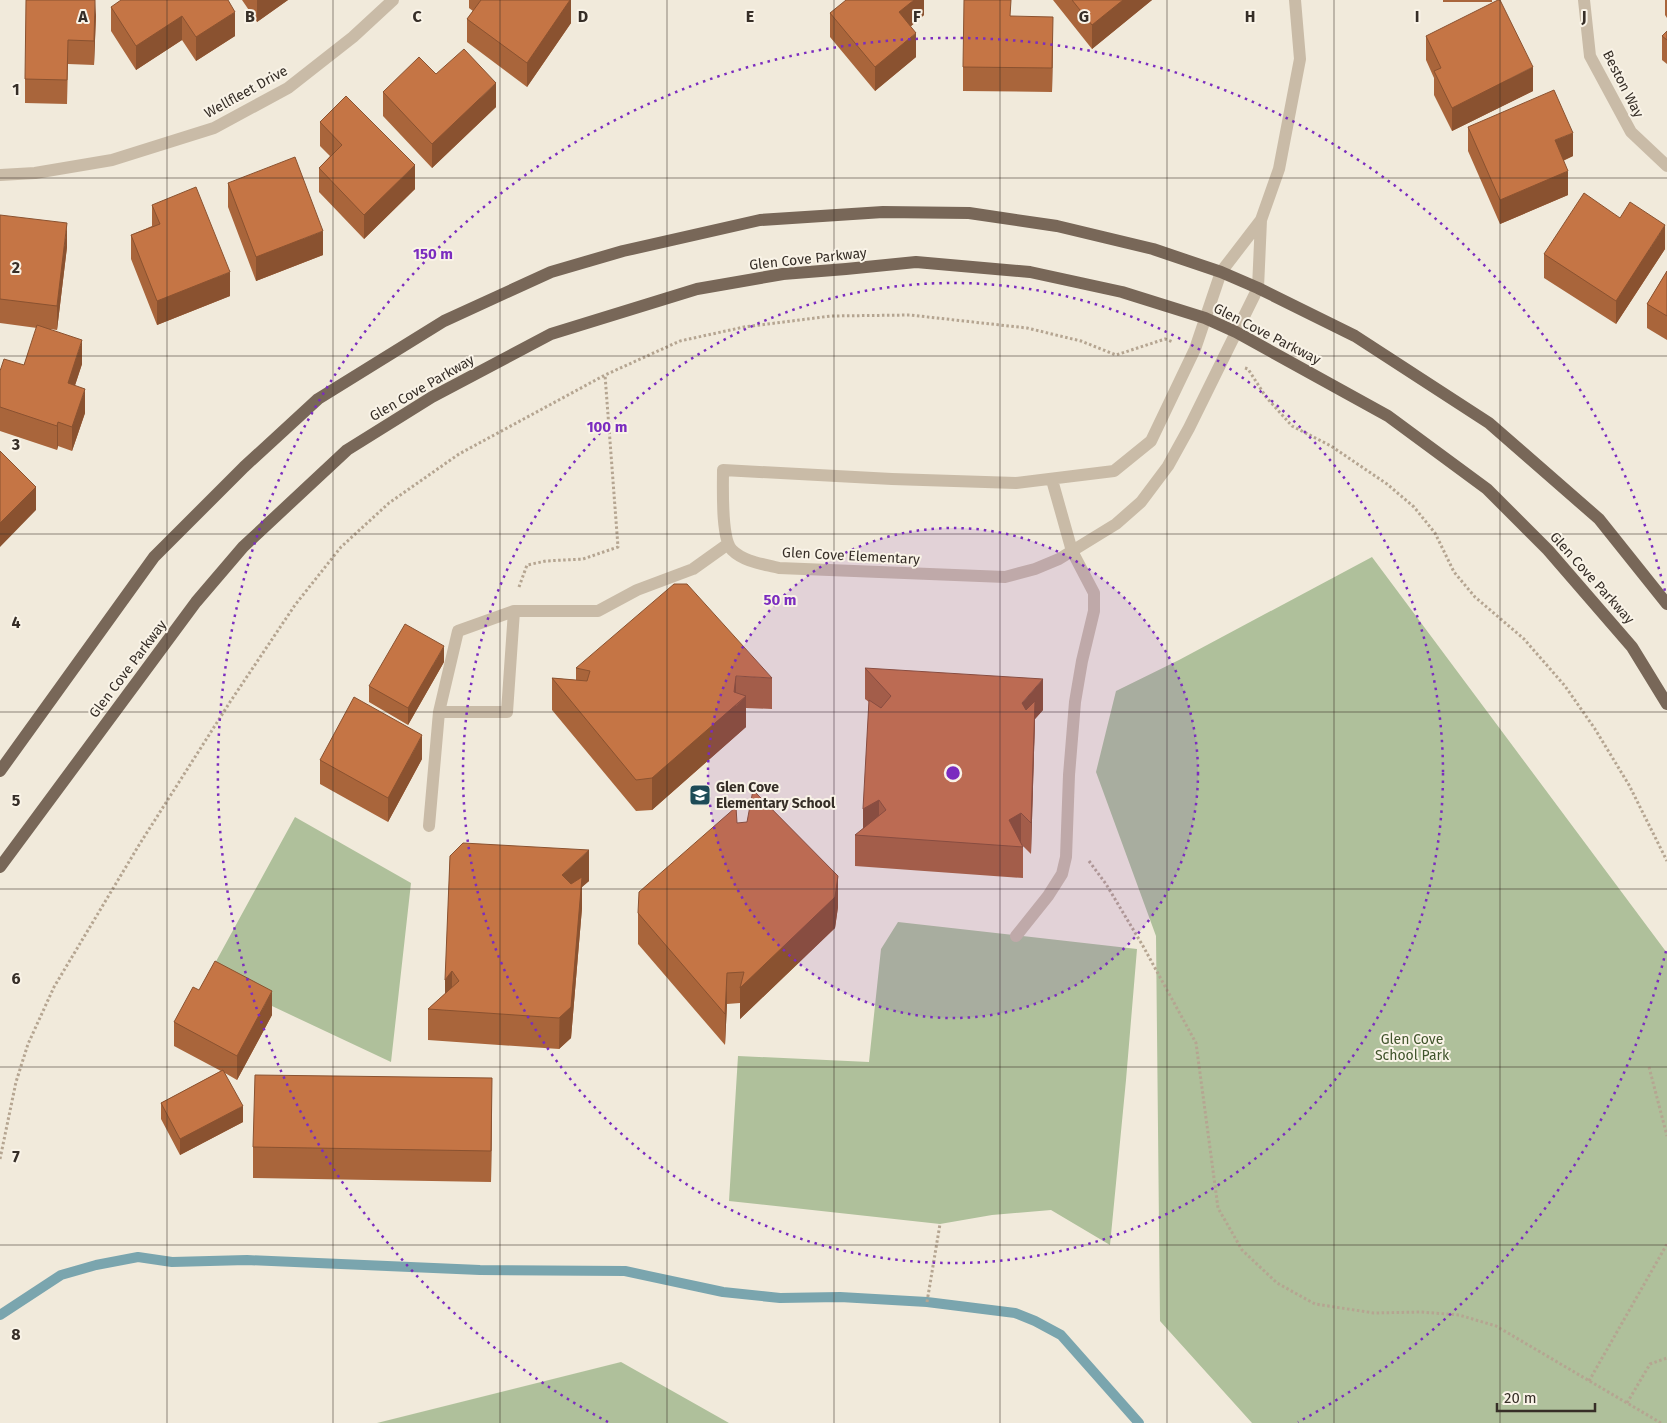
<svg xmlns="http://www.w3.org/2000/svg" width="1667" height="1423" font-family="'Fira Sans',sans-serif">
  <rect width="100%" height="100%" fill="#f1eadb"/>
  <path fill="#afc09b" d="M1372 557 1667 953V1423H1252L1160 1321 1156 936 1096 772 1116 691 1179 660Z
    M295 817 411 883 391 1062 208 976Z
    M898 922 1137 949 1126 1080 1110 1245 1051 1210 992 1215 940 1224 729 1201 738 1056 869 1062 881 949Z
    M621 1362 729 1423H377Z"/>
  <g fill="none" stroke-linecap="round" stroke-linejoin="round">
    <path stroke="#7aa5ae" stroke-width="10" d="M0 1315 61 1275 96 1265 138 1257 172 1262 247 1260 480 1270 625 1271 723 1292 780 1298 840 1297 927 1302 1015 1313 1035 1321 1061 1335 1139 1423"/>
    <path stroke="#b5a591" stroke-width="3" stroke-dasharray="2.5 2.5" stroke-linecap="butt" d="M1245 368 1248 369 1266 397 1292 426 1331 446 1387 484 1414 507 1435 533 1454 572 1475 597 1524 639 1565 686 1595 729 1629 785 1667 861
      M519 587 527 565 546 561 583 559 618 547 605 375
      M1089 861 1106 884 1143 946 1196 1043 1218 1208 1242 1250 1277 1283 1315 1304 1374 1313 1421 1312 1459 1315 1496 1326 1661 1423
      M1649 1067 1667 1136
      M0 1159 16 1082 28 1044 54 987 139 845 230 702 295 605 341 547 389 503 459 454 605 375 680 341 744 327 831 316 910 315 1027 328 1081 341 1116 355 1165 339 1173 342
      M927 1302 940 1224
      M1589 1381 1667 1244
      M1627 1403 1650 1364 1667 1358"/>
    <path stroke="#c9bba7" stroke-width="12" d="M1584 0 1590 56 1631 132 1667 166
      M0 175 35 173 112 160 214 128 288 88 353 37 393 0
      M1261 220 1221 272 1195 349 1151 441 1114 471 1016 483 892 479 723 470C723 488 721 539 732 550 744 562 764 564 779 568L1005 577 1035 569 1059 559 1116 524 1141 502 1168 466 1189 428 1258 288 1261 220 1279 169 1300 59 1295 0
      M439 712H507L514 611
      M429 826 439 712 458 631 514 611H598L637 590 693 569 728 544
      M1016 936 1048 896 1062 874 1066 857 1069 775 1075 702 1082 661 1094 611V593L1072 551 1052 480"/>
    <path stroke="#786758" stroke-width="12" d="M0 771 154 557 244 467 318 399 444 321 551 272 623 251 760 220 883 212 969 213 1057 226 1153 249 1221 272 1258 288 1355 336 1489 423 1599 519 1667 604
      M0 867 196 602 243 547 347 450 432 397 551 334 697 289 783 274 846 269 916 262 1030 272 1122 292 1205 318 1236 332 1388 416 1487 489 1548 550 1632 647 1667 704"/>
  </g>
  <path fill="#a9653b" d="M228 0 235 36 196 61 182 40 136 70 111 31V7Z
    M242 0H288L257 22Z
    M469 0H571V23L527 87 467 42V19L473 11 469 8Z
    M924 0V15L910 27 916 57 875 91 830 37V13Z
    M1053 0H1152L1092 49Z
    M1443 0H1492V2H1443Z
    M1665 0H1667V18L1665 15Z
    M96 15 94 65 68 64 67 104 25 103V79Z
    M1011 16 1053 41 1052 92 963 91V67Z
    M1667 31V64L1662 60V36Z
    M1426 36 1533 91 1452 131 1434 95V78L1426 60Z
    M436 74 496 107 432 168 383 116V92Z
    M320 122 415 189 364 239 319 192V168L330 156 320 146Z
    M1468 127 1573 156 1563 161 1568 195 1500 224 1468 151Z
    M228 183 323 255 256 281 228 207Z
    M152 205 230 296 157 325 131 259V235L152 226Z
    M0 215 67 247 57 330 50 329 82 364 75 385 85 413 72 451 58 446 57 450 0 431V371L24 365 37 328 0 323Z
    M1665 249 1616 324 1544 278V254Z
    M1667 271V340L1647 328V304Z
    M444 662 408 725 369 702V686Z
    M576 668 772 678V709L746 708V727L652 810 636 811 552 710V678L576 680Z
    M865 668 1043 710 1035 719 1031 854 1022 845 1023 847V878L855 866V835L863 829 869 702 865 699Z
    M422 759 388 822 320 784V760Z
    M737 823 838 907 835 928 740 1019V1003L727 1004 725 1045 638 944V913Z
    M450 856 589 881 582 887V908L571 1038 559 1049 428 1040V1009L445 994Z
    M199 990 272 1015 237 1080 225 1073 243 1122 180 1155 161 1119V1103L221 1071 174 1046V1022Z
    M492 1109 491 1182 253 1178V1147Z"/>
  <path fill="#8a5230" d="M95 0 96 15 94 65V41Z
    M257 0H288L257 22Z
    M570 0H571V23L527 87V63Z
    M914 0H924V15L899 36V12Z
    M1123 0H1152L1092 49V25Z
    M235 12V36L196 61V37Z
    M182 16V40L136 70V46Z
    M1053 17V41L1052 92V68Z
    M916 33V57L875 91V67Z
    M1533 67V91L1452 131V108Z
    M496 83V107L432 168V144Z
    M1573 133V156L1555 164V140Z
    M415 165V189L364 239V215Z
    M1568 171V195L1500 224V200Z
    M67 223V247L57 330V306Z
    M1665 225V249L1616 324V301Z
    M323 231V255L256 281V257Z
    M230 272V296L157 325V301Z
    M82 340V364L68 407V383Z
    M85 389V413L72 451V427Z
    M58 422V446L57 450V426Z
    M36 487V510L0 547V523Z
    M444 646V662L408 725V708Z
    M736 676V706L746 696V727L652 810V778L734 692Z
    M1043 679V710L1035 719 1031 854V823L1022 734V703Z
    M422 735V759L388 822V798Z
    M879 800V831L863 836V809Z
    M1021 813V844L1009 820Z
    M589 850V881L582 887V908L571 1038 559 1049 562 875Z
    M838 876V907L835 928 740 1019V988Z
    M452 971V1002L445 1011V980Z
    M727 973V1004L725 1045V1014Z
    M272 991V1015L237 1080V1056Z
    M492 1078V1109L491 1182V1151Z
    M243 1106V1122L180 1155V1139Z"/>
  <path fill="#c57545" stroke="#8a5230" d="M26 0H95L94 41 68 40 67 80 25 79Z
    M121 0H228L235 12 196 37 182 16 136 46 111 7Z
    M481 0H570L527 63 467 19Z
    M846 0H914L899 12 916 33 875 67 830 13Z
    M964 0H1011L1010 16 1053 17 1052 68 963 67Z
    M1072 0H1123L1092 25Z
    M1498 0H1500L1533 67 1452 108 1434 71 1441 68 1426 36Z
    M1667 31V40L1662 36Z
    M464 49 496 83 432 144 383 92 419 57 436 74Z
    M1554 90 1573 133 1555 140 1568 171 1500 200 1468 127Z
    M346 96 415 165 364 215 319 168 342 145 320 122Z
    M295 157 323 231 256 257 228 183Z
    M196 187 230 272 157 301 131 235 160 224 152 205Z
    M1584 193 1620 218 1630 202 1665 225 1616 301 1544 254Z
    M0 215 67 223 57 306 0 299Z
    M1667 271V316L1647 304Z
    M37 325 82 340 68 383 85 389 72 427 58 422 57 426 0 407V371L4 359 24 365Z
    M0 451 36 487 0 523Z
    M674 584H687L772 678 736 676 734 692 746 696 652 778 636 780 552 678 587 681 590 671 576 668Z
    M405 624 444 646 408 708 369 686Z
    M865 668 1043 679 1022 703 1026 710 1035 701 1031 823 1021 813 1009 820 1023 847 855 835 886 810 879 800 863 809 869 700 881 708 891 696Z
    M354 697 422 735 388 798 320 760Z
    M753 790 838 876 835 897 740 988 744 972 727 973 725 1014 638 913 639 892 736 807 737 823 747 822Z
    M463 843 589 850 562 875 571 884 582 877 571 1007 559 1018 428 1009 459 981 452 971 445 980 450 856Z
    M215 961 272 991 237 1056 174 1022 193 987 199 990Z
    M223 1070 243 1106 180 1139 161 1103Z
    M255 1075 492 1078 491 1151 253 1147Z"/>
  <path fill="none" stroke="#362e27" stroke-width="1" stroke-opacity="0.55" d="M167 0V1423M333 0V1423M500 0V1423M667 0V1423M834 0V1423M1000 0V1423M1167 0V1423M1334 0V1423M1500 0V1423M0 178H1667M0 356H1667M0 534H1667M0 712H1667M0 889H1667M0 1067H1667M0 1245H1667"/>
  <circle cx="953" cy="773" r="245" fill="#7b2cbf" fill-opacity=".12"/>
  <g fill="none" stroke="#7b2cbf" stroke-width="2.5" stroke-dasharray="2.5 5">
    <circle cx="953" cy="773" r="245"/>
    <circle cx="953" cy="773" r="490"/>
    <path d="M1666 951A735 735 0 0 1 1298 1422M608 1422A735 735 0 1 1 1666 595"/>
  </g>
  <defs>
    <g id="school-square" transform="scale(1.125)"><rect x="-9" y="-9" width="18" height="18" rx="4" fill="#1d4b57" stroke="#f9f3e7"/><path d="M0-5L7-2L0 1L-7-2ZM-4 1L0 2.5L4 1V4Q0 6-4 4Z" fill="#fff"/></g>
  </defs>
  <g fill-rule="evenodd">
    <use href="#school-square" x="700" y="795"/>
  </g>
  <g text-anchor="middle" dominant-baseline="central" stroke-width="4" stroke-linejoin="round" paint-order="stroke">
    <g font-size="14" fill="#362e27" stroke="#f9f3e7">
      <text transform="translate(1623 84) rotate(63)">Beston Way</text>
      <text transform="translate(246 92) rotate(-29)">Wellfleet Drive</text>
      <text transform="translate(808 259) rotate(-6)">Glen Cove Parkway</text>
      <text transform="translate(1267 334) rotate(27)">Glen Cove Parkway</text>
      <text transform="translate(422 388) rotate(-30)">Glen Cove Parkway</text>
      <text transform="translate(851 556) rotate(3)">Glen Cove Elementary</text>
      <text transform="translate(1592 578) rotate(48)">Glen Cove Parkway</text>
      <text transform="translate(128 669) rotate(-53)">Glen Cove Parkway</text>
    </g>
    <g font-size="14" font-weight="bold" fill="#362e27" stroke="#f9f3e7" text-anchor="start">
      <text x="716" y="787">Glen Cove<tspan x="716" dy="16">Elementary School</tspan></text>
    </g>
    <g font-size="14" fill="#40542b" stroke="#f9f3e7">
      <text x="1412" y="1039">Glen Cove<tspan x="1412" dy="16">School Park</tspan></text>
    </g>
  </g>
  <g font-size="16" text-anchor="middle" font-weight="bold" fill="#362e27" stroke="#f9f3e7" stroke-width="4" stroke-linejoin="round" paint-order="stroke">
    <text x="83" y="22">A</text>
    <text x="250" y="22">B</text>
    <text x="417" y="22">C</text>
    <text x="583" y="22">D</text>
    <text x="750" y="22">E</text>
    <text x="917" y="22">F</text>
    <text x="1084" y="22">G</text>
    <text x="1250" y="22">H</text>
    <text x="1417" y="22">I</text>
    <text x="1584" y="22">J</text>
    <text x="16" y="95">1</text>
    <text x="16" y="273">2</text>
    <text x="16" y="450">3</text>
    <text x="16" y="628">4</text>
    <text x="16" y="806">5</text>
    <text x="16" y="984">6</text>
    <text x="16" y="1162">7</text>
    <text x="16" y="1340">8</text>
  </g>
  <circle cx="953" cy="773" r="8" fill="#7b2cbf" stroke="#f9f3e7" stroke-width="2.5"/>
  <g font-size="15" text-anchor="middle" font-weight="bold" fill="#7b2cbf" stroke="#f9f3e7" stroke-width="4" stroke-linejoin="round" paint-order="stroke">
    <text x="433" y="259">150 m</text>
    <text x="607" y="432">100 m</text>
    <text x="780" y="605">50 m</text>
  </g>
  <path d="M1497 1403v8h98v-8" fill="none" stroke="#362e27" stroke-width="2.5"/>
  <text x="1504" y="1403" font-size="15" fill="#362e27" stroke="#f9f3e7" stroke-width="4" paint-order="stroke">20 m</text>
</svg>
